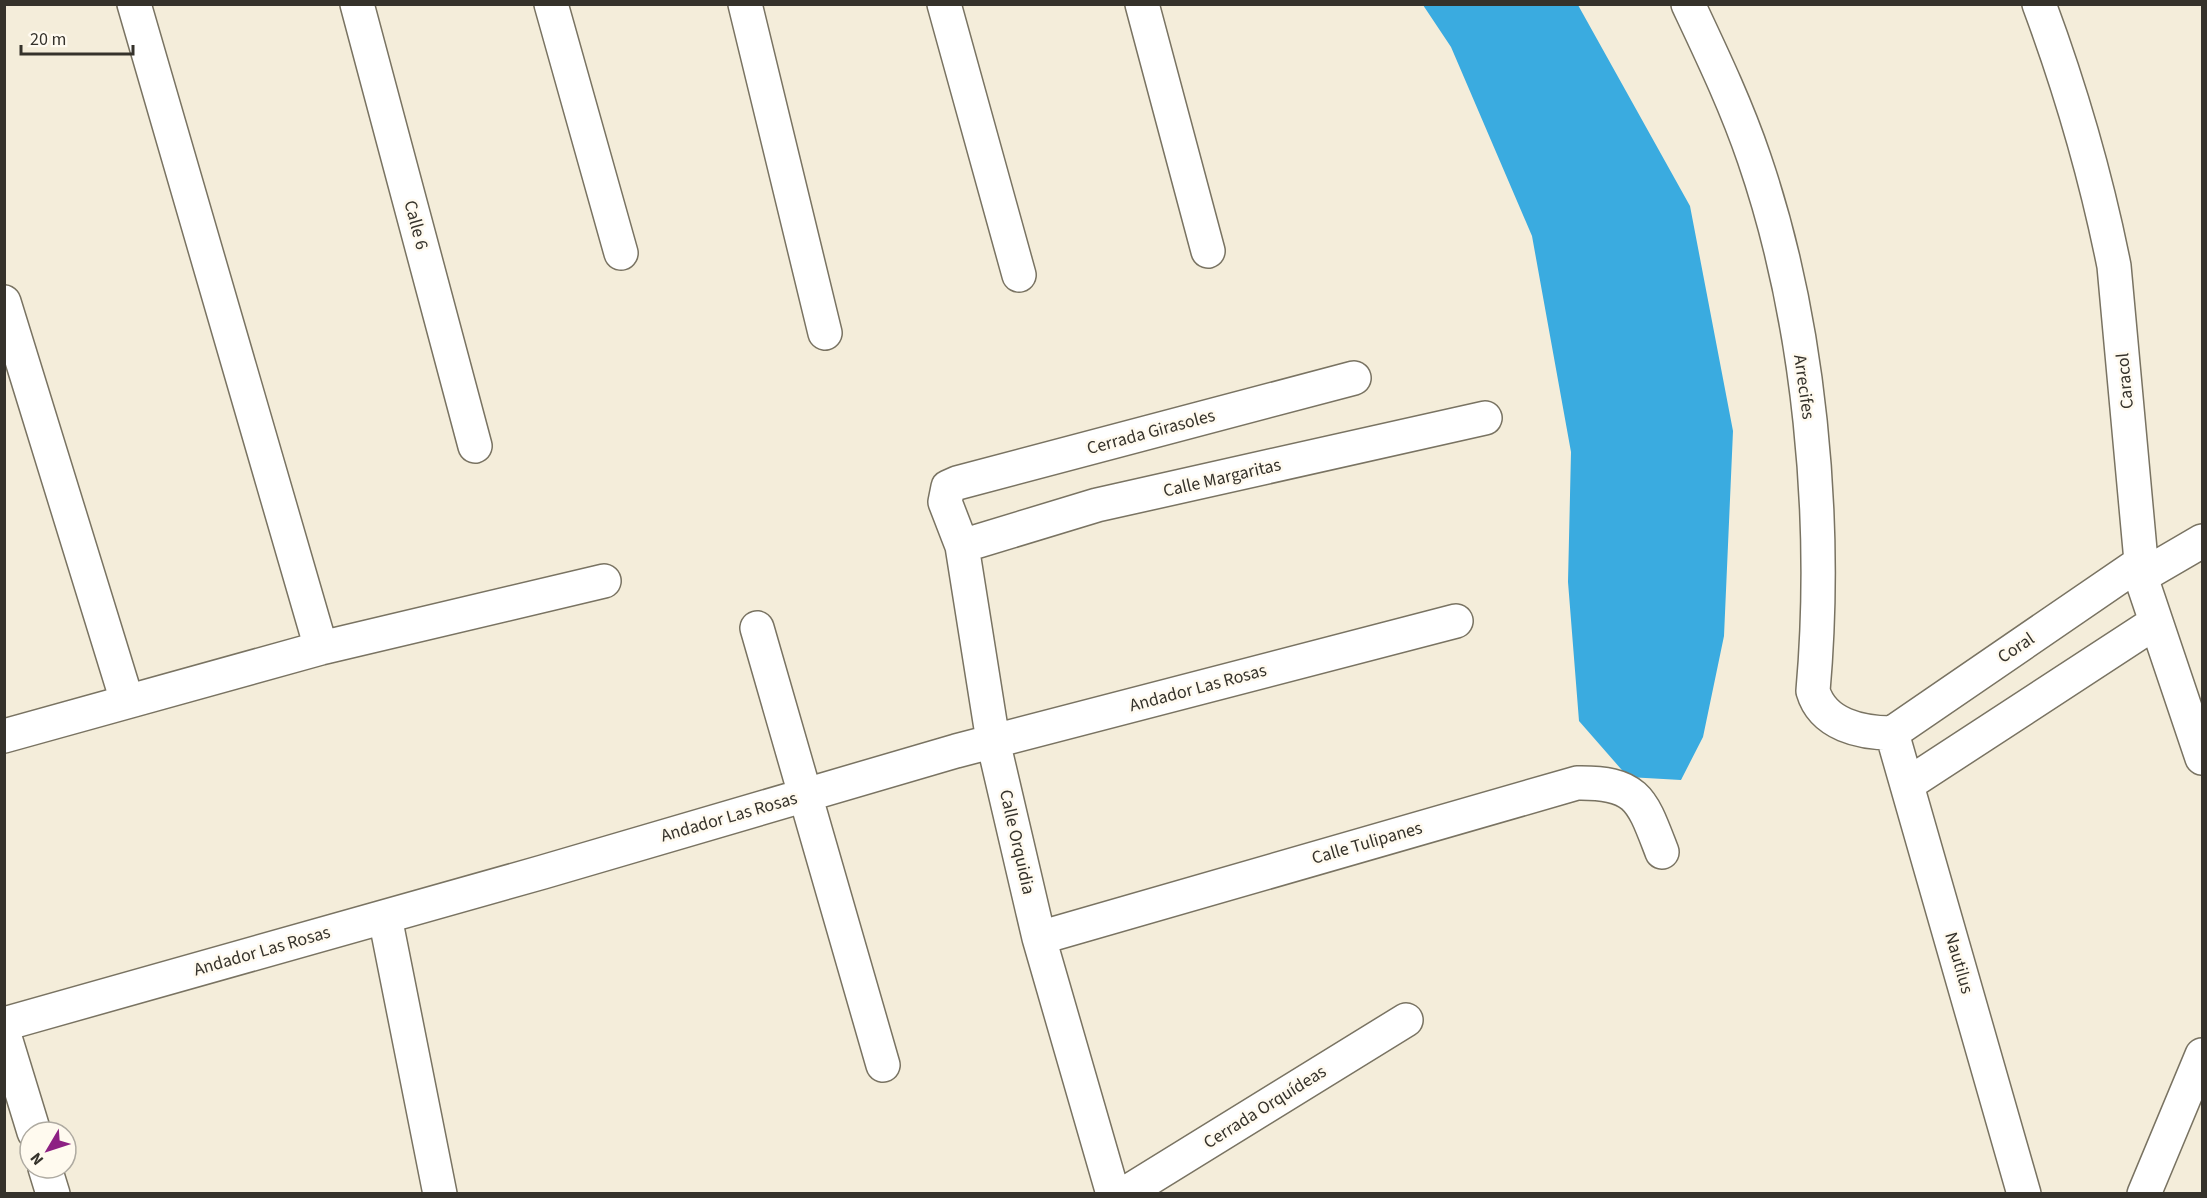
<svg xmlns="http://www.w3.org/2000/svg" width="2207" height="1198" font-family="'Source Sans 3',sans-serif">
  <rect width="100%" height="100%" fill="#f4edda"/>
  <path fill="#3aabe0" d="M1423 5H1578L1690 206 1733 431 1724 636 1703 737 1681 780 1628 777 1579 721 1568 582 1571 452 1532 236 1451 47Z"/>
  <g fill="none" stroke-linecap="round" stroke-linejoin="round">
    <g stroke="#797362" stroke-width="36">
      <path id="minor" d="M134 4 321 648
        M357 4 475 446
        M551 4 621 253
        M745 4 825 333
        M944 4 1019 275
        M1142 4 1208 251
        M1688 4C1712 55 1736 105 1754 158 1810 321 1828 520 1813 691 1823 725 1861 733 1892 733
        M2039 4C2071 90 2096 176 2114 266L2143 583 2202 758
        M4 302 127 701
        M962 546 1097 505 1485 418
        M2142 576 2202 541
        M757 628 883 1065
        M1892 733 2024 1194
        M1892 733 2140 563
        M4 736 321 648 604 581
        M1908 784 2156 622
        M385 917 440 1194
        M1039 938 1577 783C1638 782 1642 800 1662 852
        M4 1024 543 872 956 751 1456 621
        M1113 1194 1039 938 993 741 962 546 945 502 948 487 957 483 1354 378
        M1124 1194 1406 1020
        M2144 1194 2202 1055"/>
    </g>
    <g stroke="#797362" stroke-width="36">
      <path id="tertiary" d="M4 1034 34 1132
        M45 1168 53 1194"/>
    </g>
    <use href="#minor" stroke="#fff" stroke-width="33"/>
    <use href="#tertiary" stroke="#fff" stroke-width="33"/>
  </g>
  <g text-anchor="middle" dominant-baseline="central" stroke-width="5" stroke-linejoin="round" paint-order="stroke">
    <g font-size="18" fill="#35322b" stroke="#fffaef">
      <text transform="translate(416 225) rotate(75)">Calle 6</text>
      <text transform="translate(2125 381) rotate(-95)">Caracol</text>
      <text transform="translate(1804 387) rotate(82)">Arrecifes</text>
      <text transform="translate(1151 432) rotate(-15)">Cerrada Girasoles</text>
      <text transform="translate(1222 478) rotate(-13)">Calle Margaritas</text>
      <text transform="translate(2016 648) rotate(-34)">Coral</text>
      <text transform="translate(1198 688) rotate(-15)">Andador Las Rosas</text>
      <text transform="translate(729 817) rotate(-16)">Andador Las Rosas</text>
      <text transform="translate(1017 842) rotate(77)">Calle Orquidia</text>
      <text transform="translate(1367 843) rotate(-16)">Calle Tulipanes</text>
      <text transform="translate(262 951) rotate(-16)">Andador Las Rosas</text>
      <text transform="translate(1959 963) rotate(74)">Nautilus</text>
      <text transform="translate(1265 1107) rotate(-32)">Cerrada Orquídeas</text>
    </g>
  </g>
  <rect width="2207" height="1198" fill="none" stroke="#35322b" stroke-width="12"/>
  <g transform="translate(48 1150) rotate(231)"><circle r="28" fill="#fffaef" stroke="#aeaaa1" stroke-width="1.5"/>
  <path d="M0-4.5L10 22L0 15L-10 22Z" fill="#8d2083"/>
  <text y="-9" font-size="16" font-weight="bold" text-anchor="middle" fill="#35322b">N</text>
  </g>
  <path d="M21 45v9h112v-9" fill="none" stroke="#35322b" stroke-width="3"/>
  <text x="30" y="45" font-size="18" fill="#35322b" stroke="#fffaef" stroke-width="4.5" paint-order="stroke">20 m</text>
</svg>
